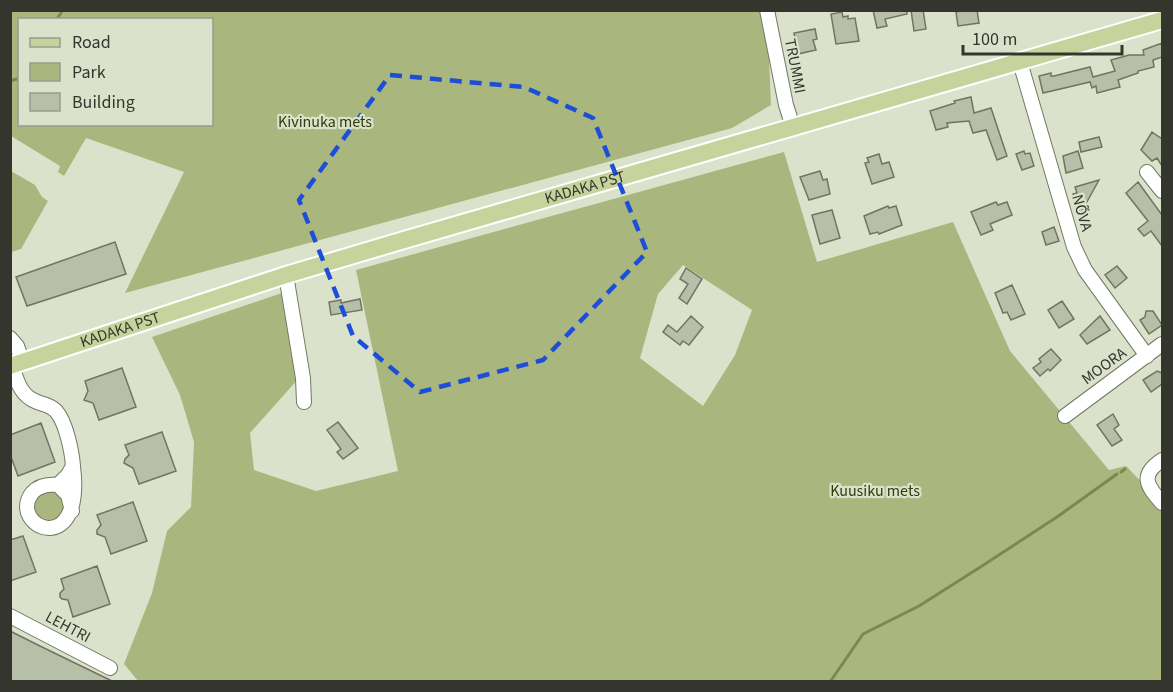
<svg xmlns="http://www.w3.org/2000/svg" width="1173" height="692" font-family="'Source Sans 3',sans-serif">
  <rect width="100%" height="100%" fill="#dbe2cb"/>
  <path fill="#a9b77e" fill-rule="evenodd" d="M11 11H767L771 105 732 128 125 293 184 172 86 138 64 176 58 172 60 166 11 136ZM20 20H212V124H20Z
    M784 152 817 262 953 222 1010 351 1109 470 1126 466 1162 503V681L139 682 124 664 152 593 167 531 191 507 194 442 180 395 152 337 282 293 299 378 250 433 254 470 316 491 398 471 356 270ZM683 265 752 310 735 355 703 406 640 358 658 294Z
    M11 171 35 185 42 197 48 201 21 249 11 252Z
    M33 506a16 16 0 1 1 32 0a16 16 0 1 1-32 0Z"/>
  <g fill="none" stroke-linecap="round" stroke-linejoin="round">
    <path stroke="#7b894b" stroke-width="3" d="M56 20 63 10
      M10 81 20 78
      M1121 472 1125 469
      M830 682 863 634 919 606 982 566 1057 517 1117 474"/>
  </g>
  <path fill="#b8bfa8" stroke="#6f7560" stroke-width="1.5" d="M873 10H907V14L885 19 887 26 877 28Z
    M911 10H923L926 29 914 31Z
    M966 10H977L979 23 958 26 956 12Z
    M842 12 843 17 848 16V19L855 18 859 41 836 44 831 14Z
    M815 29 817 39 813 40 816 50 798 54 794 33Z
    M1162 43V57L1153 60 1154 67 1138 71V73L1118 80 1120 87 1097 93 1096 86 1092 88 1090 82 1043 93 1039 76 1051 73V76H1054L1090 67 1093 77 1115 71 1111 60 1129 55H1144L1143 50Z
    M971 97 974 113 991 108 1007 156 997 160 986 130 973 133 969 121 947 123 948 127 936 130 930 111 955 103 954 101Z
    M1152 132 1162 139V166L1157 158 1152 161 1141 150Z
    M1099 137 1102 147 1081 152 1079 142Z
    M1024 151 1025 154 1030 153 1034 166 1022 170 1016 154Z
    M1078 151 1083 168 1066 173 1063 156Z
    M879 154 882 164 889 162 894 177 872 184 865 163 869 162 867 158Z
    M820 171 823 180 827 179 830 194 809 200 800 177Z
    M1099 180 1088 200 1080 215 1073 194 1077 193 1075 187Z
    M1138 182 1162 215V246L1151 231 1144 236 1138 229 1148 221 1126 193Z
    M996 202 998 205 1007 202 1012 215 990 224 993 230 981 235 971 212Z
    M888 206 889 208 896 206 902 225 879 234 878 232 870 234 864 216Z
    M832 210 840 238 820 244 812 215Z
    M1054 227 1059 241 1046 245 1042 232Z
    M115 242 126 274 27 306 16 277Z
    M1117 266 1127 278 1115 288 1105 275Z
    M686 268 702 279 687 304 679 298 688 284 680 279Z
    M1012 285 1025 314 1011 320 1007 312 1003 313 995 293Z
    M360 299 362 310 331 315 329 302 341 300V303Z
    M1062 301 1074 319 1059 328 1048 310Z
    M1146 311H1153L1162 325 1149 334 1140 320 1145 317Z
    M691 316 703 327 689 345 683 341 680 345 663 332 668 325 677 332Z
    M1100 316 1110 330 1087 344 1080 335Z
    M1051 349 1061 360 1050 371 1048 369 1040 376 1033 368 1041 362 1039 359Z
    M122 368 136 407 99 420 93 403 84 400 88 391 85 381Z
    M1157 371 1162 373V384L1151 392 1143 380Z
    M1113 414 1119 425 1114 429 1122 440 1112 446 1097 425Z
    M338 422 358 448 343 459 337 452 341 449 327 430Z
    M41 423 55 462 18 476 10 454V435Z
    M162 432 176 471 139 484 133 468 124 463 125 459 129 455 125 445Z
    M133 502 147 541 111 554 105 537 97 534V530L101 525 97 515Z
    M23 536 36 572 10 581V540Z
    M97 566 110 604 73 617 68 600 62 599 60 597V593L64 589 61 579Z
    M10 631 42 647 112 681H10Z"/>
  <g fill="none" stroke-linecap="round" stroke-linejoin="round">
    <g stroke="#727863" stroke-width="16">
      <path id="minor" d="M767 10 786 105 793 127
        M1020 62 1074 247 1085 270 1147 356
        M1147 172 1162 191
        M286 275 303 378 304 402
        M10 338 17 346 23 363
        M12 366C17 380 20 395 35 401 43 405 49 404 56 411 66 422 72 452 73 466
        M1065 416 1162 344
        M1162 460C1139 475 1147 486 1162 503
        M58 485 68 475 73 466C85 562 7 526 32 493 39 485 49 484 58 485L68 495 72 511
        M10 616 110 668"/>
    </g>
    <g stroke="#fff" stroke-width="20">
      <g id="major">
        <path id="s1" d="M10 366 286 275 404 240 1162 20"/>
      </g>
    </g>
    <use href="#minor" stroke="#fff" stroke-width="14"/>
    <use href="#major" stroke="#c7d39d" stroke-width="16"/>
  </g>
  <path fill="none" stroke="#1d4ed8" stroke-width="4.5" stroke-dasharray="12 8" stroke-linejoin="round" d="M390 75 524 87 593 118 647 252 543 360 420 392 353 336 299 200Z"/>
  <g text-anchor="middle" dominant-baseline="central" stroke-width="4.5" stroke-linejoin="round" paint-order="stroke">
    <g font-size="16" fill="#34362d" stroke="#dbe2cb">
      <text transform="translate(795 66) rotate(79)">TRUMMI</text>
      <text stroke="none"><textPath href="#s1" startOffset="602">KADAKA PST</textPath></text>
      <text transform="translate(1082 213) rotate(74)">NÕVA</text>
      <text stroke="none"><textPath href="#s1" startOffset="116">KADAKA PST</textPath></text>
      <text transform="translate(1104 366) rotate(-36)">MOORA</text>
      <text transform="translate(68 627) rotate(28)">LEHTRI</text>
    </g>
    <g font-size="16" fill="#323c0a" stroke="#dbe2cb">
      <text x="325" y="122">Kivinuka mets</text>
      <text x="875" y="491">Kuusiku mets</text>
    </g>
  </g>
  <rect width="1173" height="692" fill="none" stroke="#34362d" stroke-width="24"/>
  <rect x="18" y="18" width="195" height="108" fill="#dbe2cb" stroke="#989d8c" stroke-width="1.5"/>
  <rect x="30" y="38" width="30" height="9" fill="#c7d39d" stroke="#989d8c" stroke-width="1.5"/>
  <text x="72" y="48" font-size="18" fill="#34362d">Road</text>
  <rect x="30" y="63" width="30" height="18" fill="#a9b77e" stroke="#989d8c" stroke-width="1.5"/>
  <text x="72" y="78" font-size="18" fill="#34362d">Park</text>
  <rect x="30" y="93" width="30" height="18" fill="#b8bfa8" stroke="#989d8c" stroke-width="1.5"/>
  <text x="72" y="108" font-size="18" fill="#34362d">Building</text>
  <path d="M963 45v9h159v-9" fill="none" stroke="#34362d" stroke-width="3"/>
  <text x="972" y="45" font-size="18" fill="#34362d" stroke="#dbe2cb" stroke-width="4.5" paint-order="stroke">100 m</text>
</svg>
